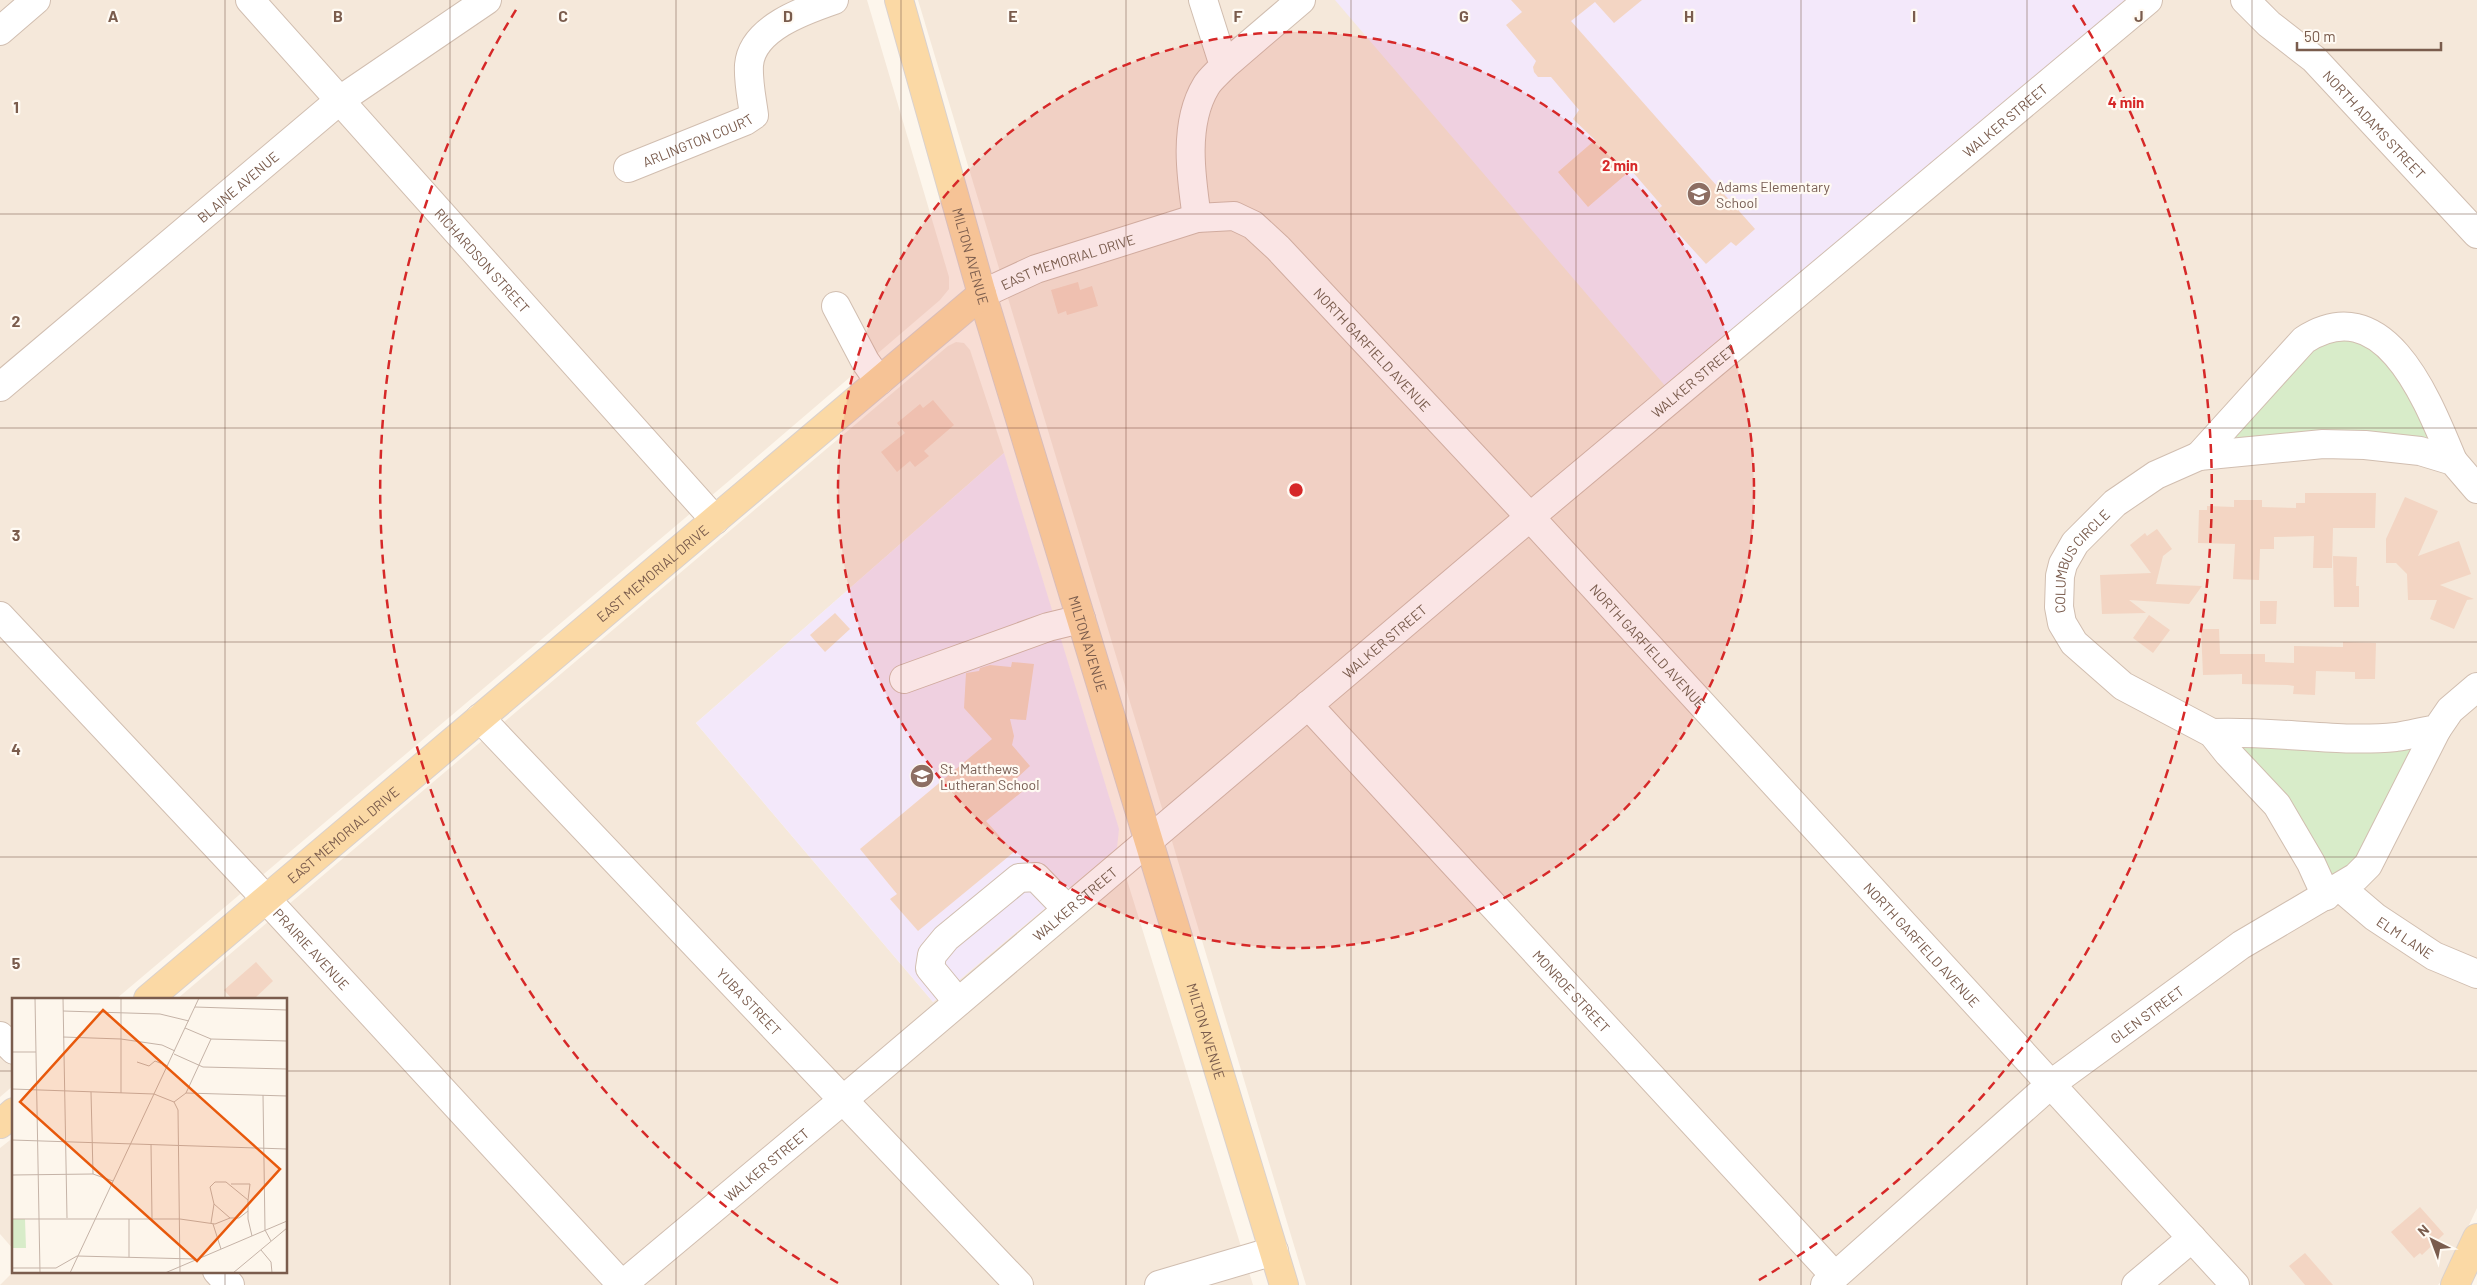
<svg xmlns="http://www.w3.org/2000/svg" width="2477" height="1285" font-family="Barlow,sans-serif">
  <rect width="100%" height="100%" fill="#fdf6ec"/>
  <path fill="#f5e8da" d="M0 0H867L949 277V289L940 300 730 480 116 999H14V1085L0 1097Z
    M918 0H2477V1208L2444 1278 2438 1285H1306Z
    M956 342 964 343 970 350 1004 453 696 723 933 1002 1117 848 1253 1285H0L14 1271H286V999H177L948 346Z
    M14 1137V1250L0 1234V1148Z"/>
  <path fill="#f3e8fa" d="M1335 0H2126L1667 388Z
    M1004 453 1119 829 1117 848 933 1002 696 723Z"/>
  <path fill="#d8ecc9" d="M2365 329 2453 461 2420 451 2199 456 2294 350Z
    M2437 729 2341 888 2228 753 2245 732Z"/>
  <path fill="#f3d5c3" d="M1511 0H1642L1614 23 1595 2 1571 21 1755 229 1736 246 1731 242 1706 264 1657 210 1662 206 1631 170 1588 207 1558 172 1595 140 1573 119 1579 110 1551 77H1538L1534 72 1533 67 1536 61 1506 25 1522 12Z
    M1078 282 1080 290 1092 286 1098 306 1067 315 1066 311 1058 314 1051 290Z
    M933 400 954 425 924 451 929 456 915 467 910 461 897 472 881 452 905 433 897 423 920 404 923 408Z
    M2305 493H2376L2375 528H2333L2332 568H2313L2314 536 2274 537V549H2260L2259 580 2233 579 2235 544 2198 543 2199 510H2207V506L2234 507V500H2262V507L2296 508V503H2305Z
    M2405 497 2438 511 2418 556 2459 541 2471 574 2440 585 2474 599 2467 600 2454 629 2430 619 2437 600H2408L2407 574 2396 563H2386V539Z
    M2157 529 2172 549 2163 556 2156 584 2202 586 2189 604 2129 600 2146 613 2102 614 2100 575 2151 573 2130 545 2145 533 2147 536Z
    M2333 556 2357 557 2356 586H2359V607H2334Z
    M2260 601H2277L2276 624H2260Z
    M835 613 850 629 825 652 810 635Z
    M2149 615 2170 630 2153 653 2133 638Z
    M2201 629H2219L2220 654H2265V662L2294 663V646L2343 647V642L2376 643 2375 679H2355V672L2316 671 2315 695 2293 694 2294 686 2288 685 2242 684V674L2203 675Z
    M1012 662 1034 664 1026 720 1010 719 1014 736 1012 745 1030 766 1015 780 1023 791 986 821 1014 852 918 931 890 899 897 894 860 849 992 739 964 708 966 673 979 671 980 668 990 665 1011 667Z
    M256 962 273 981 254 999H232L224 990Z
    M2420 1207 2444 1234 2422 1255 2420 1253 2414 1258 2391 1232Z
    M2305 1253 2333 1285H2305L2289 1266Z"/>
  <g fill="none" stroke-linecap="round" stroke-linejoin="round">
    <g stroke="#d1beb0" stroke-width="30">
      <g id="minor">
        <path id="s1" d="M250 0 715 520"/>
        <path id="s2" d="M2245 0 2269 24 2314 59 2477 234"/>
        <path d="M0 31 36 0"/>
        <path d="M1224 66 1301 0"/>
        <path id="s3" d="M628 168 745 121 754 115C752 99 748 82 749 65 752 28 805 10 834 0"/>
        <path d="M1197 218C1191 177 1183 124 1206 86 1210 79 1218 73 1224 66L1203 0"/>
        <path id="s4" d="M982 294 1036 269 1197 218 1234 216 1253 225 1278 248 1530 517 2235 1285"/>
        <path d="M836 306 865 361 879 381"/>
        <path id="s5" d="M0 387 340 100 487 0"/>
        <path d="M2199 456 2304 340C2386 287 2429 404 2453 461"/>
        <path id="s6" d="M0 616 266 899 622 1285"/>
        <path d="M904 679 1048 627 1081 619"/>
        <path id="s7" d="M1308 705 1835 1276"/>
        <path id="s8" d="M480 718 1019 1285"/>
        <path d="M2212 733C2272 730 2336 743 2396 737 2410 735 2424 731 2437 729L2450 710 2477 687"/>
        <path id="s9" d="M2341 888 2375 917 2434 956 2477 974"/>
        <path id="s10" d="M2326 896 2311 863 2277 805 2228 753 2212 733 2123 686 2074 643 2062 623 2059 607 2060 576 2063 564 2075 543 2115 503 2156 475 2199 456 2323 444 2365 445 2420 451 2453 461 2477 489"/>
        <path d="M958 1002 930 968 932 955 946 938 1019 878 1036 877 1067 909"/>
        <path d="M0 1036 14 1050"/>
        <path d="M217 1271 230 1285"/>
        <path id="s11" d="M622 1285 843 1100 1530 517 2148 0"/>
        <path d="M1159 1285 1274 1251"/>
        <path id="s12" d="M1825 1285 2051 1084 2241 945 2356 877 2368 865 2437 729"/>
        <path d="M2136 1285 2192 1238"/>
      </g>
    </g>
    <g stroke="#dad1cd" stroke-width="30">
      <g id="major">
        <path id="s13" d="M899 0 982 294 1284 1285"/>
        <path id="s14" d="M148 999 982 294"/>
        <path d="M0 1124 14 1112"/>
        <path d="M2455 1285 2477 1238"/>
      </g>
    </g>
    <use href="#minor" stroke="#fff" stroke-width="28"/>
    <use href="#major" stroke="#fbd9a5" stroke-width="28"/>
  </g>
  <path fill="none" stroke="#7a5c4d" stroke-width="1" stroke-opacity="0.55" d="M225 0V999M450 0V1285M676 0V1285M901 0V1285M1126 0V1285M1351 0V1285M1576 0V1285M1801 0V1285M2027 0V1285M2252 0V1285M0 214H2477M0 428H2477M0 642H2477M0 857H2477M0 1071H14M286 1071H2477M225 1271V1285"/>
  <circle cx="1296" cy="490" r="458" fill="#d62828" fill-opacity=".12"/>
  <g fill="none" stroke="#d62828" stroke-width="2.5" stroke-dasharray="9 6">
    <circle cx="1296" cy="490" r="458"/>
    <path d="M838 1283A916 916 0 0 1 519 5M2073 5A916 916 0 0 1 1754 1283"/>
  </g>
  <defs>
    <g id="school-disc" transform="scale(1.25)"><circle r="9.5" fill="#8d6e63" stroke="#fffaf3"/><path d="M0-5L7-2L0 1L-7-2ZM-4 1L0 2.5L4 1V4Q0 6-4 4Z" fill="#fff"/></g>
  </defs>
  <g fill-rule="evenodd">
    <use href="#school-disc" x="1699" y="194"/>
    <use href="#school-disc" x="922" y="776"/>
  </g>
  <g text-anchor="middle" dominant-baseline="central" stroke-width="4.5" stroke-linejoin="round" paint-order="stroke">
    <g font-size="14" fill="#7a5c4d" stroke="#fffaf3">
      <text stroke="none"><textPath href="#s11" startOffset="1808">WALKER STREET</textPath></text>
      <text stroke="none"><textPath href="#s2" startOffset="180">NORTH ADAMS STREET</textPath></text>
      <text stroke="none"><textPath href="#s3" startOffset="75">ARLINGTON COURT</textPath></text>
      <text stroke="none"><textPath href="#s5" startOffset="311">BLAINE AVENUE</textPath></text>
      <text stroke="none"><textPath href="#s13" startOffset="266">MILTON AVENUE</textPath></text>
      <text stroke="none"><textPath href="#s1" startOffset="349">RICHARDSON STREET</textPath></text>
      <text stroke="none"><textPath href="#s4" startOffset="92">EAST MEMORIAL DRIVE</textPath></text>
      <text stroke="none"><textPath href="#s4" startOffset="459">NORTH GARFIELD AVENUE</textPath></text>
      <text stroke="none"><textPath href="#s11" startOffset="1402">WALKER STREET</textPath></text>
      <text stroke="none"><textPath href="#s10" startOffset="459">COLUMBUS CIRCLE</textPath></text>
      <text stroke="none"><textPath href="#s14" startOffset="660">EAST MEMORIAL DRIVE</textPath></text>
      <text stroke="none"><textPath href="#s11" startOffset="998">WALKER STREET</textPath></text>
      <text stroke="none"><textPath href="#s13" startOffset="671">MILTON AVENUE</textPath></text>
      <text stroke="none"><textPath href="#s4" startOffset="864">NORTH GARFIELD AVENUE</textPath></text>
      <text stroke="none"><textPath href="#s14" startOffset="255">EAST MEMORIAL DRIVE</textPath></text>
      <text stroke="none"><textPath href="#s11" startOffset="592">WALKER STREET</textPath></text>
      <text stroke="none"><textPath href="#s9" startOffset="81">ELM LANE</textPath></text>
      <text stroke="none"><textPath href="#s4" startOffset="1269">NORTH GARFIELD AVENUE</textPath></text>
      <text stroke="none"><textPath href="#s6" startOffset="456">PRAIRIE AVENUE</textPath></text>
      <text stroke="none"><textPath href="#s7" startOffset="389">MONROE STREET</textPath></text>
      <text stroke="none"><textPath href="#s8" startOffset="391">YUBA STREET</textPath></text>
      <text stroke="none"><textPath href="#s12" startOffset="421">GLEN STREET</textPath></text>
      <text stroke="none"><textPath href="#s13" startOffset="1076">MILTON AVENUE</textPath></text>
      <text stroke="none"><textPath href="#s11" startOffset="188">WALKER STREET</textPath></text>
    </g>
    <g font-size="14" fill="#785e54" stroke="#fffaf3" text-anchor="start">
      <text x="1716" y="186">Adams Elementary<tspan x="1716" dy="16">School</tspan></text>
      <text x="940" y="768">St. Matthews<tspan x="940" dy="16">Lutheran School</tspan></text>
    </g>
  </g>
  <g transform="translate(12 998)">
    <rect width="275" height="275" fill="#fdf6ec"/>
    <path d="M0 221H13L14 250H0Z" fill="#d8ecc9"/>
    <path fill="none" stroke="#c5b3a7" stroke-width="1" d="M23 0 28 275M51 0 55 220M109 0V95M183 9 275 12M51 13 148 16 177 23M173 30 199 41 275 43M51 39 109 41 150 47 163 53M0 54H24M162 56 191 69 275 71M125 64 137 68 143 63 156 68M0 91 142 96M79 94 81 176M174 95 275 98M142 96 162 104M251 97 253 232 259 243M162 104 166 112 168 275M162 104 174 95 199 41M0 142 275 151M139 146 140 221M0 177 81 176 101 183M219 186H238L236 202M202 206 218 220H227L236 213M0 221H168L203 226 218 220M117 221V259M199 225 202 206 198 189 203 184H214L236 202V221L240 238M201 226 209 251M249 252 259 264 260 275M65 258 183 261M0 270H44L65 258M58 275 187 0M153 275 275 223M221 275 275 230"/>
    <path fill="#e8590c" fill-opacity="0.15" stroke="#e8590c" stroke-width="2.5" d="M91 12 268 171 185 263 8 104Z"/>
    <rect width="275" height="275" fill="none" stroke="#7a5c4d" stroke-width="2.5"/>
  </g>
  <g font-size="16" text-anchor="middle" font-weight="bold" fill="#7a5c4d" stroke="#fffaf3" stroke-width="4.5" stroke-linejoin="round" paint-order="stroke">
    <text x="113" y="22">A</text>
    <text x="338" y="22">B</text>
    <text x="563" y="22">C</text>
    <text x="788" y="22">D</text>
    <text x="1013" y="22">E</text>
    <text x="1238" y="22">F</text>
    <text x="1464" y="22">G</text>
    <text x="1689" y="22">H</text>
    <text x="1914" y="22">I</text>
    <text x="2139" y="22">J</text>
    <text x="16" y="113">1</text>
    <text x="16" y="327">2</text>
    <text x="16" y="541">3</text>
    <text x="16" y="755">4</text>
    <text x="16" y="969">5</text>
  </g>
  <circle cx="1296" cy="490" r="8" fill="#d62828" stroke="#fffaf3" stroke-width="2.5"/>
  <g font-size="15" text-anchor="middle" font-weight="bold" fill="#d62828" stroke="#fffaf3" stroke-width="4.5" stroke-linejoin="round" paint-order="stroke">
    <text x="2126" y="108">4 min</text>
    <text x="1620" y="171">2 min</text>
  </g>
  <g transform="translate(2432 1240) rotate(318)" stroke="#fffaf3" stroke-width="4" paint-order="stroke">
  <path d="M0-4L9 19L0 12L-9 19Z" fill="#7a5c4d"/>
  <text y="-8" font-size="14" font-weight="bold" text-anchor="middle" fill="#7a5c4d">N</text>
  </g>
  <path d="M2297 42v8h144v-8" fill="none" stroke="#7a5c4d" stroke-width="2.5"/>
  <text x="2304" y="42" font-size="15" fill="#7a5c4d" stroke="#fffaf3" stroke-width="4" paint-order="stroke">50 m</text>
</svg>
